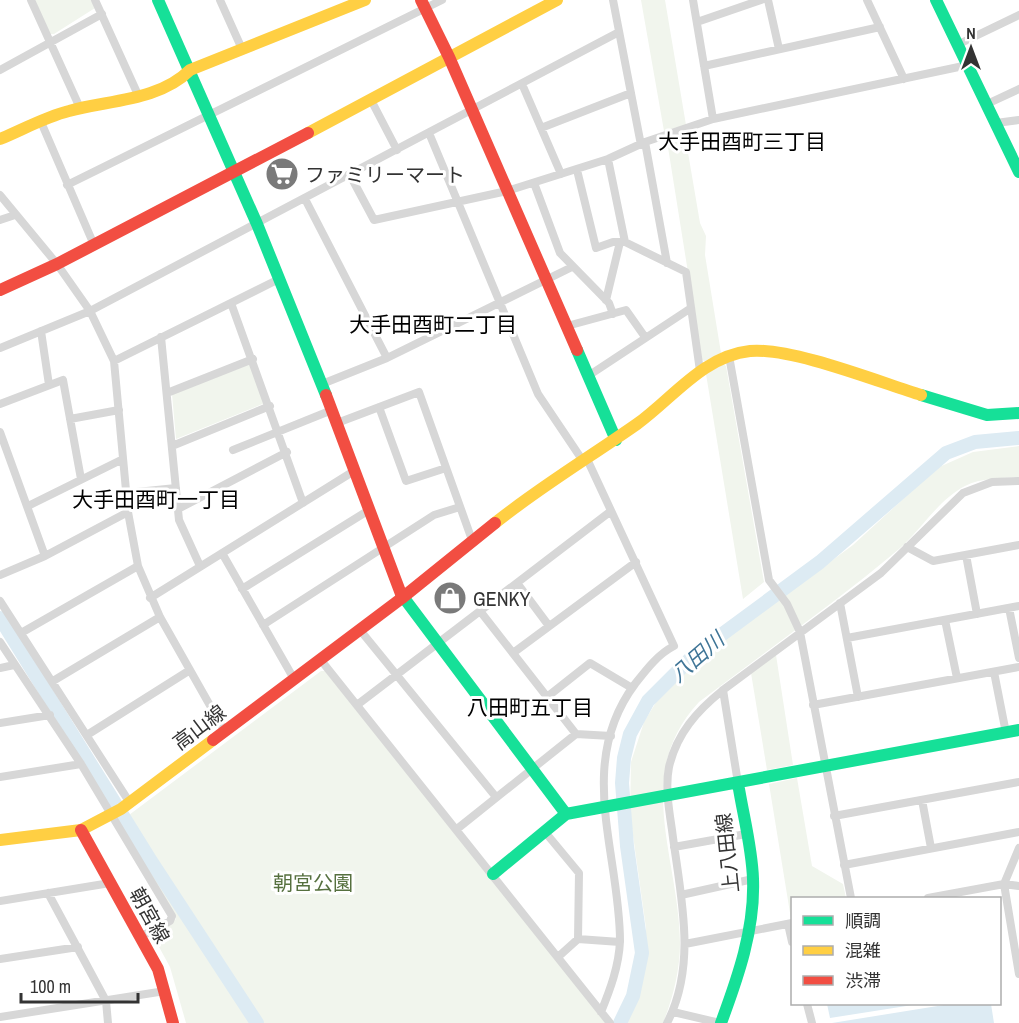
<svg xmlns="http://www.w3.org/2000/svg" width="1019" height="1023" font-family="'Archivo Narrow','Noto Sans JP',sans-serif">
  <rect width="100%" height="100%" fill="#fff"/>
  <path fill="#f1f5ed" d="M35 0H91L95 8 54 34H50Z
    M641 0H665L686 125 664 131Z
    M685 135 700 223 706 236 705 255 721 353 705 361 702 360 667 141Z
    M251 363 265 403 176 439 172 394Z
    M723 364 726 366 764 582 743 599 706 374Z
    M1019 446V477C1002 478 981 478 965 486 938 500 921 530 899 549 835 603 766 651 699 702 632 774 679 857 680 943 680 970 673 998 663 1023H624L645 968 646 928 630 814 631 762 644 722 658 699 693 663 853 545 937 468 973 452Z
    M776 655 793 765 767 770 751 673Z
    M321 671H325L606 1023H186L170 967 153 936 176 919 121 821Z
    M797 778 812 866 843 884 846 898H792L791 919 769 784Z"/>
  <path fill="#ddebf3" d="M827 1004H919L830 1018Z
    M950 1004H991L994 1023H832Z"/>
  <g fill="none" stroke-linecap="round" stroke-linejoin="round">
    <path stroke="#ddebf3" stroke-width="14" d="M0 618 149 858 257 1023
      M620 1023 633 996 642 953 627 846 622 783 624 758 630 734 648 701 694 655 820 562 946 453 975 442 1019 438"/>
    <path stroke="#d7d7d7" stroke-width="8" d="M31 0 80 108
      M95 0 139 97
      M220 0 242 49
      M613 0 641 145
      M693 0 713 119
      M768 0 779 49
      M867 0 904 79
      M697 22 761 0
      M959 44 1019 15
      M704 66 880 27
      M0 70 102 14
      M522 84 561 174
      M371 100 397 150
      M987 104 1019 89
      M41 122 94 245
      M996 123 1019 120
      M541 128 631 93
      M429 133 538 394 583 461
      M645 142 667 263
      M608 159 625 242
      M577 170 596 248 613 242H625L686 272 700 371
      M350 175 374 220 507 191 608 159 645 142 713 119 968 65
      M534 183 560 253 609 303 613 314
      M67 185 442 0
      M0 195 57 264 90 311 114 361 128 512 138 566 160 617 225 732
      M305 199 387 358
      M0 220 15 215
      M606 300 620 242
      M231 303 303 503
      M567 326 626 310 645 337
      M41 331 49 385
      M161 337 179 520 200 566
      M0 348 90 311 619 32
      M729 356 769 580 787 604 800 632 851 898
      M114 361 279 279
      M588 376 691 308
      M322 384 387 358 572 267
      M167 393 253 359
      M0 404 63 380 81 479
      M379 407 406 481 446 468
      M70 419 119 410
      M337 423 419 392 472 540
      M0 432 45 556
      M172 446 270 406
      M233 450 332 410
      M587 459 674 646C658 654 646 670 635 684 575 764 620 854 620 941 619 966 610 990 601 1012
      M127 493 176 488
      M28 506 123 459
      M178 509 287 452
      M907 547 933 561 1019 545
      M222 553 294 679
      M966 555 977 614
      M0 575 45 556 128 512
      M517 583 549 626
      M242 589 369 510
      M150 598 354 471
      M0 601 130 803
      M840 603 858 697
      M1009 608 1019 658
      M480 611 576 734
      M945 620 957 678
      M263 625 434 515 460 507
      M360 630 496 797
      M21 633 138 566
      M847 638 1019 606
      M0 642 81 764 172 916 170 921 140 937
      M513 653 636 562
      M320 659 610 1023
      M0 668 14 665
      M994 672 1006 733
      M53 681 160 617
      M723 690 738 783
      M547 697 590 663 632 688
      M357 705 611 511
      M813 705 1019 667
      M0 723 50 715
      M87 735 190 670
      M0 777 81 764
      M922 800 931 848
      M834 816 1019 782
      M457 829 576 734 611 736
      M545 832 579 873 578 939
      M674 847 746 834
      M1019 848 1004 884 1019 974
      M844 865 1019 832
      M48 893 106 1001 108 1023
      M681 895 753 879
      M928 898 1004 884 1019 886
      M0 901 110 883
      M788 924 792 942
      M685 944 792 923
      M558 957 578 939 620 942
      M0 959 78 947
      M807 1004 812 1023
      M673 1012 720 1023
      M0 1017 165 991
      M667 1023C698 963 680 894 672 830 669 810 665 787 669 767 677 733 697 711 723 690L881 573 963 493 992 482 1019 481"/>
    <path stroke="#16e098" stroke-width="12" d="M158 0 257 224 326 395
      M936 0 1019 172
      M577 350 616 440
      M921 395 987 415 1019 413
      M401 594 566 814
      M493 874 566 814 1019 730
      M721 1023C738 977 755 929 753 879 752 847 743 815 738 783"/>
    <path stroke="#ffcf43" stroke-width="12" d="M308 133 557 0
      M0 139C22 130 45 117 69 111 108 100 159 101 190 70L365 0
      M495 523C540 487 590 457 637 424 673 398 703 356 750 351 791 347 879 382 921 395
      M0 840 81 830 121 809 213 740"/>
    <path stroke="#f24e42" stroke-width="12" d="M421 0 449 57 577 350
      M0 290 57 264 308 133
      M326 395 401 594
      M213 740 402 598 495 523
      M81 830 158 969 173 1023"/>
  </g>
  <defs>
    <g id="supermarket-disc" transform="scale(1.725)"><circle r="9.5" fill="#7a7a7a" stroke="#fff"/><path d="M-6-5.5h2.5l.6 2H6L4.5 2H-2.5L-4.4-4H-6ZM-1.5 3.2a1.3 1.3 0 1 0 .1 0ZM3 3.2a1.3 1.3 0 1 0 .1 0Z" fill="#fff"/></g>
    <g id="shop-disc" transform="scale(1.725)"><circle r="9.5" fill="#7a7a7a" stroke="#fff"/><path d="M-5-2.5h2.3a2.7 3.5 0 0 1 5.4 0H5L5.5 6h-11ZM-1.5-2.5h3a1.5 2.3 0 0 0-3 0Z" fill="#fff"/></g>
  </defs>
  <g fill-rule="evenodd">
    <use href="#supermarket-disc" x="282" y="174"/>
    <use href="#shop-disc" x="450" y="598"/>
  </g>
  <g text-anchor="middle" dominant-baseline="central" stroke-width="6" stroke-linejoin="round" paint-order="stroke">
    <g font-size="20" fill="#333" stroke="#fff" text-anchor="start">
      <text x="305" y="174">ファミリーマート</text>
      <text x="473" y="598">GENKY</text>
    </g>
    <g font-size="20" fill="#333" stroke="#fff">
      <text transform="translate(199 727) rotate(-37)">高山線</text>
      <text transform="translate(727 853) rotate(-96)">上八田線</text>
      <text transform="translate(150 915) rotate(61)">朝宮線</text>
    </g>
    <g font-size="20" fill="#56703f" stroke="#fff">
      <text x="313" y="882">朝宮公園</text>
    </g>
    <g font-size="21" fill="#000" stroke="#fff">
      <text x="742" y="141">大手田酉町三丁目</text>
      <text x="433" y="324">大手田酉町二丁目</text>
      <text x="156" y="499">大手田酉町一丁目</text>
      <text x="530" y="707">八田町五丁目</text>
    </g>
    <g font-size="21" font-style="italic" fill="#3f7597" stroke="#fff">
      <text transform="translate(697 657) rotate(-41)">八田川</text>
    </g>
  </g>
  <rect x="791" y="897" width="210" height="108" fill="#ffffff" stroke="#adadad" stroke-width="1.5"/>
  <rect x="803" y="916" width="30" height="9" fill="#16e098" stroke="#adadad" stroke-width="1.5"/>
  <text x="845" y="927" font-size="18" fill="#333333">順調</text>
  <rect x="803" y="946" width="30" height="9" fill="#ffcf43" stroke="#adadad" stroke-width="1.5"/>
  <text x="845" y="957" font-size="18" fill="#333333">混雑</text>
  <rect x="803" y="976" width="30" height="9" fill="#f24e42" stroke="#adadad" stroke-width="1.5"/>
  <text x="845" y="987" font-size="18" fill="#333333">渋滞</text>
  <g transform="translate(971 48)" stroke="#ffffff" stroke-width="4.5" paint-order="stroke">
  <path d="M0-4.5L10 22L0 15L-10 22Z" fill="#333333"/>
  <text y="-9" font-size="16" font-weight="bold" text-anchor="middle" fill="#333333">N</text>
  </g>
  <path d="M21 993v9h117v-9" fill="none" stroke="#333333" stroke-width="3"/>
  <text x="30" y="993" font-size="18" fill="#333333" stroke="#ffffff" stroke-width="4.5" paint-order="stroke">100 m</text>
</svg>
